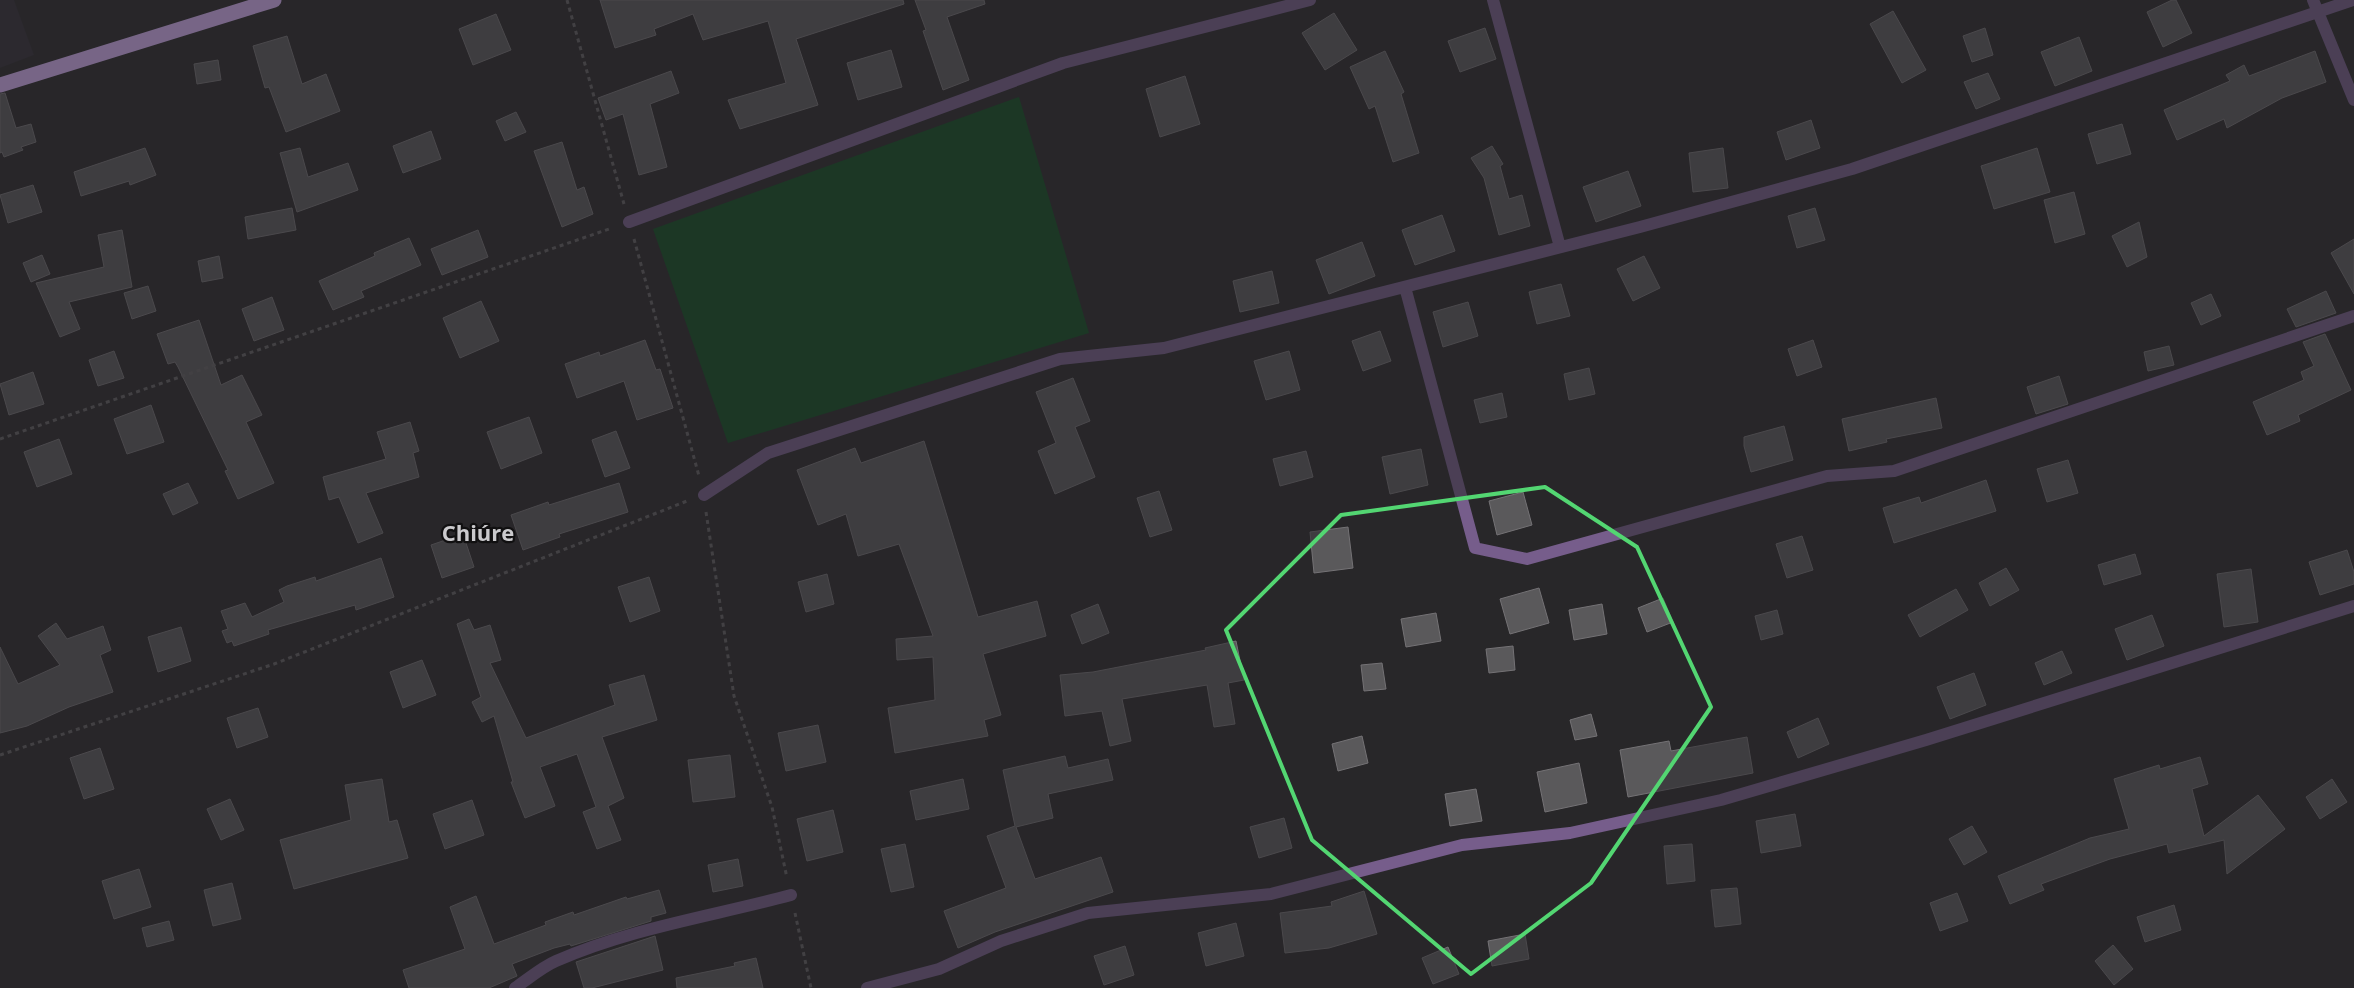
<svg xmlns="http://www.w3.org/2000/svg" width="2354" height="988" font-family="'Open Sans',sans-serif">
  <rect width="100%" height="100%" fill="#282729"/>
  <path fill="#312d35" d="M0 0H14L34 55 0 68Z"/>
  <path fill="#0e4d21" d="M1019 97 1089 333 728 443 653 229Z"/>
  <path fill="#5a595b" stroke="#747275" d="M600 0H903L904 4 796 39 818 105 740 129 728 100 786 83 768 21 703 40 693 14 654 29 656 35 615 48Z
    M915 0H984L985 4 947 17 969 80 943 90 923 31 926 30Z
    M2172 0H2176L2192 33 2163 47 2147 12Z
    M1893 11 1926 70 1902 83 1870 24Z
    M1334 13 1357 50 1325 70 1302 33Z
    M496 14 511 50 473 65 459 29Z
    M1485 28 1496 59 1460 72 1448 41Z
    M1985 28 1993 55 1972 62 1963 36Z
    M287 36 302 84 326 74 340 111 286 132 269 87 265 88 253 46Z
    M2079 37 2092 71 2055 86 2041 52Z
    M891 50 902 87 858 100 847 63Z
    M1385 51 1404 92 1401 94 1419 153 1393 162 1375 106 1369 109 1350 67Z
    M2315 51 2326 82 2282 98 2227 128 2224 119 2177 140 2164 110 2230 81 2226 75 2244 65 2249 76Z
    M218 60 221 80 197 84 194 64Z
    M671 71 679 93 650 104 667 167 639 175 623 114 606 120 598 98Z
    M1988 73 2000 99 1976 109 1964 82Z
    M1185 76 1200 124 1160 137 1146 89Z
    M5 93 16 128 31 124 36 142 21 147 23 150 4 157 2 152 0 153V94Z
    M516 112 526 132 505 141 496 121Z
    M1811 120 1820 148 1786 160 1777 132Z
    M2122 124 2131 154 2097 164 2088 134Z
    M431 131 441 159 403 173 393 146Z
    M562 142 577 190 584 187 593 214 562 227 534 151Z
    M1492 146 1503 164 1500 166 1509 199 1522 195 1530 226 1499 235 1484 178 1471 158Z
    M145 148 156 175 130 185 129 181 81 196 74 172Z
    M300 148 308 177 348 163 358 190 297 212 280 153Z
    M1723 148 1728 188 1693 192 1689 153Z
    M2037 148 2050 192 1994 209 1981 166Z
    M1628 171 1641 206 1596 222 1583 187Z
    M33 185 42 212 8 223 0 195Z
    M2074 192 2085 234 2055 243 2044 200Z
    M292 208 296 230 248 239 245 217Z
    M1815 208 1825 240 1797 248 1788 216Z
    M1442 215 1455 251 1415 265 1402 230Z
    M2139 222 2147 257 2127 267 2112 236Z
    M122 230 132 287 69 302 80 329 60 337 36 283 104 267 98 235Z
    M478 230 488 257 442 275 431 249Z
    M409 238 421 265 361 291 364 297 333 310 319 281 375 256 374 253Z
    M2354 239V294L2331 253Z
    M1362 242 1375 276 1329 294 1316 260Z
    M42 255 50 274 31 282 23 263Z
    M219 256 223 278 202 282 198 261Z
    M1644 256 1660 288 1633 301 1617 269Z
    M1272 271 1279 303 1240 312 1233 281Z
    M1561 284 1570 316 1537 324 1529 292Z
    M148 286 156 311 132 319 124 293Z
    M2326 291 2336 313 2296 327 2287 309Z
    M2211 294 2221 316 2201 325 2191 303Z
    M272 297 284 330 254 341 242 309Z
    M481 301 499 341 460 358 443 318Z
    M1468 302 1478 336 1443 347 1433 312Z
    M199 320 221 385 242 375 262 415 246 422 274 483 238 499 225 471 228 470 178 367 175 362 168 364 157 334Z
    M1380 331 1391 361 1363 371 1352 341Z
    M2325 334 2351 390 2298 415 2300 421 2267 435 2253 402 2304 380 2301 372 2314 366 2303 342Z
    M645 340 656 370 660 369 673 408 637 420 624 381 577 398 565 364 599 352 600 356Z
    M1813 340 1822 367 1797 376 1788 349Z
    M2169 346 2174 365 2148 371 2144 352Z
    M114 351 124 378 98 386 89 360Z
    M1289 351 1300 390 1266 400 1254 361Z
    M1589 368 1595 394 1569 400 1564 374Z
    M33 372 44 404 9 415 0 384Z
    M2059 376 2068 404 2036 414 2027 387Z
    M1073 378 1090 421 1075 427 1095 477 1055 494 1038 451 1056 443 1036 392Z
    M1502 393 1507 417 1480 423 1474 400Z
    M1936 398 1942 428 1886 439 1887 442 1849 451 1842 419Z
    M151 405 164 442 127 454 114 419Z
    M529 417 542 453 501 469 487 432Z
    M410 422 419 451 413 453 419 477 366 493 383 533 358 543 339 497 329 500 323 477 386 459 377 432Z
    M1784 426 1793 460 1751 472 1744 446V437Z
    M616 431 630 468 605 477 592 440Z
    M59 439 72 474 37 487 24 452Z
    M924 441 978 617 1037 601 1046 636 983 654 1001 715 984 720 988 736 895 753 888 708 935 700 933 657 897 660 896 639 933 636 899 544 858 556 846 514 818 525 797 470 855 448 861 463Z
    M1421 449 1428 485 1390 494 1382 457Z
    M1306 451 1313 477 1280 486 1273 459Z
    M2068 460 2078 493 2047 502 2037 469Z
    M1986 480 1996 511 1894 543 1883 508 1919 497 1921 503Z
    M188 483 198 503 173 515 163 494Z
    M619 483 628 512 559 534 560 537 523 550 511 515 548 502 549 505Z
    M1159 491 1172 530 1150 537 1137 498Z
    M1523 492 1532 525 1497 535 1489 501Z
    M1348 527 1353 568 1314 573 1310 532Z
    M463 534 474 567 442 578 431 545Z
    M1802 536 1813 570 1787 578 1776 544Z
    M2347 550 2354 572V584L2320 595 2309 562Z
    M2135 554 2141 574 2104 585 2098 565Z
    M381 558 394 597 356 610 355 605 268 630 269 634 234 646 232 641 227 643 222 631 228 629 221 611 245 603 252 617 284 602 279 590 287 586 315 577 316 581Z
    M2006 568 2019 590 1990 606 1979 583Z
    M2251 569 2258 622 2224 627 2217 574Z
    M827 574 834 604 806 612 798 582Z
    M649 577 660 611 630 622 618 587Z
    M1539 588 1549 623 1510 634 1500 599Z
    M1956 589 1968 610 1920 637 1908 615Z
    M1663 598 1673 622 1647 632 1638 608Z
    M1098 604 1109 633 1082 644 1071 615Z
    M1602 604 1607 634 1574 640 1569 610Z
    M1777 610 1783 634 1761 640 1755 616Z
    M1436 613 1441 641 1406 647 1401 619Z
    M2152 615 2164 646 2127 660 2115 629Z
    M469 619 474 630 490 625 501 660 490 663 526 738 615 705 609 685 644 675 657 720 602 737 624 798 608 806 621 840 597 849 583 812 596 807 577 754 540 767 555 806 525 818 511 782H513L494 716 482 722 472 702 481 697 457 624Z
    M56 623 67 639 103 626 111 650 100 655 113 692 69 707 27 726 0 733V647L18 684 60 665 38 636Z
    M181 627 191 661 158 672 148 637Z
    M1236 641 1244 680 1228 683 1235 724 1214 727 1207 685 1122 699 1131 741 1110 746 1102 711 1065 716 1060 675 1093 672 1206 650 1205 648Z
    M1513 646 1515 670 1489 673 1486 649Z
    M2062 651 2072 673 2044 685 2035 663Z
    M422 660 436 695 403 708 390 672Z
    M1382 663 1386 689 1364 691 1361 665Z
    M1974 673 1986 705 1950 719 1937 687Z
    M258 708 268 737 237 748 227 718Z
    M1591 714 1597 736 1575 740 1570 720Z
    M1818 718 1829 744 1798 758 1787 732Z
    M818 725 826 762 786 771 778 733Z
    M1362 736 1368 763 1338 771 1332 744Z
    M1747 737 1753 773 1628 797 1620 750 1669 741 1671 751Z
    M100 748 114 789 84 799 70 758Z
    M730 755 735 797 693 802 688 760Z
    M1065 756 1068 768 1108 759 1113 780 1048 794 1053 818 1016 827 1035 879 1101 857 1113 892 995 932 958 948 944 911 1006 888 987 836 1015 826 1003 770Z
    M2200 757 2208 784 2192 789 2204 836 2258 795 2285 829 2227 874 2224 840 2169 853 2167 844 2110 859 2041 884 2044 890 2010 904 1998 876 2090 838 2129 829 2114 779 2159 765 2160 769Z
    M1579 763 1587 803 1545 812 1537 772Z
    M382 779 389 822 397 820 408 858 294 889 280 840 351 820 345 785Z
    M963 779 969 809 916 820 910 791Z
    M2332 779 2347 802 2320 819 2306 797Z
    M1476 789 1482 821 1450 826 1445 794Z
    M230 799 244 830 221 840 207 809Z
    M472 800 484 835 445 849 433 814Z
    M833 810 843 852 807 861 797 819Z
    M1795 814 1801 846 1761 853 1756 821Z
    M1284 818 1292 848 1259 858 1250 827Z
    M1972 826 1987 852 1964 865 1949 839Z
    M905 844 914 887 891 892 881 849Z
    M1692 844 1695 881 1667 884 1664 846Z
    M738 859 743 886 713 892 708 865Z
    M139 869 151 907 114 919 102 881Z
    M232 883 241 919 213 926 204 890Z
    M1737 888 1741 924 1715 927 1711 890Z
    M659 890 666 913 651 917V921L571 946 570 944 554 948 512 964 517 976 489 988H409L403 970 465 949 450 907 476 896 494 944 546 925 545 922 573 912 574 915 626 897 627 899Z
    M1364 891 1377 934 1329 948 1285 953 1280 913 1332 906 1331 902Z
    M1957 893 1968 921 1940 931 1930 903Z
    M2174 905 2181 930 2145 942 2137 917Z
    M169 921 174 940 147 947 142 928Z
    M1236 923 1244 956 1206 966 1198 933Z
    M1525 934 1529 959 1492 966 1488 941Z
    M655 936 663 970 592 988H584L576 962Z
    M2113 945 2133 969 2114 985 2095 961Z
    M1125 946 1134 975 1104 985 1094 956Z
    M1448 947 1459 974 1433 984 1422 958Z
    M756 958 763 988H677L676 978 735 966 734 963Z"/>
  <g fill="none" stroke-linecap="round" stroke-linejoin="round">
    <path stroke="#626163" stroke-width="3" stroke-dasharray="4 4" stroke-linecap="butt" d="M567 0 624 204
      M634 239 699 476
      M0 439 612 228
      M706 512 734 696 772 807 787 878
      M0 755 274 664 687 501
      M795 913 811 988"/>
    <path stroke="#765d8b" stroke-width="12" d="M1493 0 1560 247
      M2313 0 2354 100
      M629 222 1063 63 1310 0
      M1405 287 1475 548 1527 559 1827 476 1894 471 2354 316
      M704 495 768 453 1060 359 1164 348 1640 227 1852 169 2353 0
      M515 988C528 979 542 967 556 961 631 928 713 916 791 895
      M867 988 939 969 1001 941 1088 913 1271 894 1462 845 1570 833 1721 800 1926 740 2354 606"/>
    <path stroke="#d7b2f7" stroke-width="15" d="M0 85 274 0"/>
  </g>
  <path d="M0 0H2354V988H0ZM1545 487 1637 547 1711 707 1591 883 1471 974 1312 840 1226 630 1341 515Z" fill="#282729" fill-opacity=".55" fill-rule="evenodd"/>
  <path fill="none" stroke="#53d672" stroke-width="4" stroke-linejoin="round" d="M1545 487 1637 547 1711 707 1591 883 1471 974 1312 840 1226 630 1341 515Z"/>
  <g text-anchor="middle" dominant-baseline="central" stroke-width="4.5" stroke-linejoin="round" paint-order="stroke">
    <g font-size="22" font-weight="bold" fill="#cbcacd" stroke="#111011">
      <text x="478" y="532">Chiúre</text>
    </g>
  </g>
</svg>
